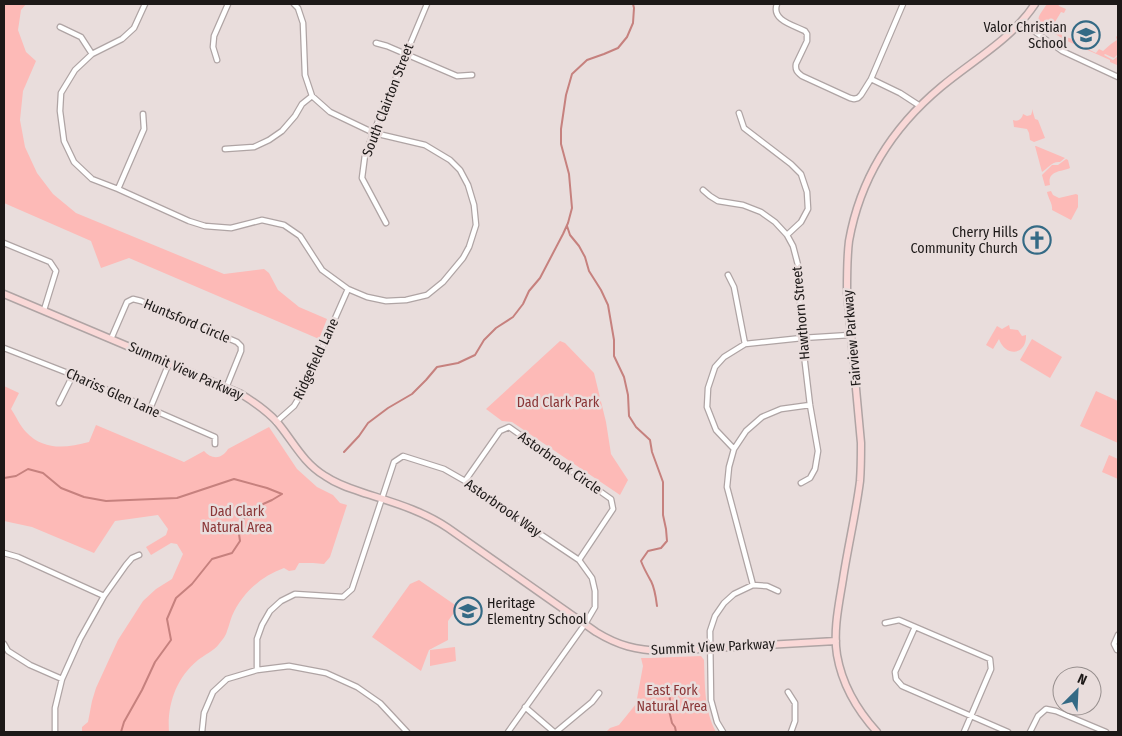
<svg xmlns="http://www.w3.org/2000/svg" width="1122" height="736" font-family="'Fira Sans Condensed',sans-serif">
  <rect width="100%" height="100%" fill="#e9dddc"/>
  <path fill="#fdbab7" d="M4 4H26L21 10 18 30 26 52 36 61 23 91 20 120 25 147 37 173 53 194 76 213 224 274 264 269 269 273 278 290 299 307 327 319 319 339 129 258 101 268 91 241 4 203Z
    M1047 4H1058L1059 6 1066 9 1064 13 1061 12 1055 22 1052 23 1050 26 1056 29 1063 36 1072 39 1075 43 1096 53 1099 49 1103 51 1111 44 1117 40 1116 37 1118 35V54L1114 58 1105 54 1104 55 1113 60 1118 56V63L1117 65 1110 62V60L1065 40 1052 32 1051 33C1035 20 1035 21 1047 4Z
    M1032 109 1035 119 1038 120 1045 138 1034 142 1030 140 1029 133 1027 129 1014 127 1013 120C1018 122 1022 119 1023 114L1027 116 1031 115 1032 112Z
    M1035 146H1036L1065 158 1060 162C1052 161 1048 168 1042 172Z
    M1066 159 1068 160 1070 168C1060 172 1047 171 1050 185L1045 186 1042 175 1052 165H1058Z
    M1051 191 1053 195 1059 198 1076 194 1078 195V207L1071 220 1052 210C1053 204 1048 198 1047 192Z
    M1009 325 1010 329 1018 330 1022 336 1026 335C1027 356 1005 357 999 339L993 349 986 345 997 326 1002 329Z
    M1032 339 1062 357 1050 378 1020 360Z
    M560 341 565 343 594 373 606 422 611 454 628 480 620 495 512 422 502 421 486 409Z
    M4 386 19 393 11 409C16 416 20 426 26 432 44 451 66 448 89 442L96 425 184 462 204 451C212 460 222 459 228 449L269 427 297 469 317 487 333 495 340 503 347 505 330 557 324 564 313 563H299L295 570 289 571 284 568C260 577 242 593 232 616 230 621 229 626 227 631 226 636 222 640 219 644 214 651 204 655 198 660 176 678 167 705 169 732H82V727L88 722 92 701 96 688 118 640 143 601 156 589 172 579 183 554 177 544 171 543 151 555 146 547 166 535 168 529 158 515 115 521 94 553 32 527 4 521Z
    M1096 391 1118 401V443L1080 426Z
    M1109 455 1118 459V479L1102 472Z
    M419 580 458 607 448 621V640L429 650 421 671 372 637 410 584Z
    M455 647 456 661 430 666V650Z
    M701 656 704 660C705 685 704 710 716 732H606L610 728 619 725 636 704 643 666 641 658H650Z"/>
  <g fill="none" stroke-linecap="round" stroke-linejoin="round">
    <path stroke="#c6817e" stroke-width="2" d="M567 226 570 235 579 246 585 257 589 271 601 290 608 305 614 340V356L624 377 628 395 629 416 636 427 650 440 652 452 663 482V515L666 529 667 541 661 548 648 551 641 561C644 569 647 574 651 581 655 589 656 598 657 606
      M344 452 359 436 368 423 388 408 412 394 426 380 437 367 458 363 475 355 484 340 496 328 513 317 523 304 529 291 540 278 563 234 568 223 572 208 569 174 561 144V129L566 95 572 74 587 60 604 54 618 48 627 37 633 23 634 8 633 4
      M4 478 16 476 28 469 43 473 61 488 84 497 106 501 177 498 234 479 267 488 282 494
      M668 686 670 700 669 710 672 723 675 727 676 732
      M121 732 124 722 142 690 155 662 171 640 167 619 176 598 192 584 212 559 232 553 240 541 238 527 250 510 272 500 282 494"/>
    <g stroke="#afa4a4" stroke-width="7">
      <path id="street" d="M145 4 134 28 122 39 92 54 75 70 61 93 60 111 64 141 74 162 92 179 118 189 189 221 205 226 231 228 262 220 284 225 300 236 322 270 348 289 367 297 386 301 406 300 427 295 443 282 463 258 469 247 476 225 474 205 468 185 460 170 450 160 425 145 374 133 330 112 312 96 305 75 303 23 298 8 294 4
        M777 4C771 20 793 25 805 31L807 34V41L796 64C795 70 797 72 802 76L850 98 854 99 858 98 861 95 871 79 903 4
        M1021 22 1062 51 1118 77
        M60 27 81 37 92 54
        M376 43 387 46 457 76 472 75
        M217 60 213 47 214 36 228 4
        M871 79 900 93 920 106
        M739 113 744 128 791 164 801 174 807 192 808 209 801 222 787 235
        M225 149 254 147 269 140 282 131 295 116 302 104 312 96
        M118 189 144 129 143 114
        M703 190 710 196 718 201 743 205 761 212 775 222 787 235 793 246 798 265 802 338 810 405 818 451 815 469 810 478 801 483
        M386 223 362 178 365 155 382 111 427 4
        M4 243 50 262 56 271 44 310
        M728 275 734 287 745 344
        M111 339 127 302 133 299 141 301 237 342 241 346V351L226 388
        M4 348 73 375 215 437V444
        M59 403 73 375
        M150 409 169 363
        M276 422 294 406 303 391 348 289
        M734 449 716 430 707 407 708 388 715 367 724 357 745 344 802 338 850 335
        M465 481 500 431 509 427 611 499 613 509 579 560
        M4 553 18 557 104 596
        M753 585 727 487 729 467 734 449 746 431 762 417 781 409 810 405
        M885 623 899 620 990 659 991 669 964 732
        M915 627 895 672 896 679 902 686 1008 732
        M1118 635 1114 644 1117 650H1118
        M4 644 8 651 30 665 62 679
        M257 670V639L262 625 270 611 281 601 295 594 343 597 352 589 394 462 403 456 444 469 465 481 485 497 579 560 592 578 595 591V607L585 624 508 732
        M788 692 795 703V721L791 732
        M525 707 554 732
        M55 732V708L62 679 80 639 104 596 126 565 132 558 139 555
        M202 732 204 713 213 692 227 679 257 670 289 666 326 673 357 687 380 703 407 732
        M556 732 592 702 599 693
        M723 732 717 722 711 700 710 631 715 616 724 603 734 594 753 585 767 586 778 591
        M1030 732 1038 716 1046 709 1056 711 1106 732"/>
    </g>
    <g stroke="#afa4a4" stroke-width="9">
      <path id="secondary" d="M4 294 241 394C254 402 266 410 277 422 293 441 303 463 325 476 338 485 352 489 367 494 395 503 423 511 448 528L596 632C619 646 636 650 663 651L836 641
        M877 732C857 710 842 684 837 655 833 630 839 604 843 579 848 546 856 513 860 481 861 468 861 455 861 443L847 291C847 274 847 257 849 241 860 179 893 127 941 87 973 60 1011 40 1035 4"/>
    </g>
    <use href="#street" stroke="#fff" stroke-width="4.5"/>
    <use href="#secondary" stroke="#f9d8d7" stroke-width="6"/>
  </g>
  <defs>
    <g id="school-ring" transform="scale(1.4375)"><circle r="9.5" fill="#e9dddc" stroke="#346a85" stroke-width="1.5"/><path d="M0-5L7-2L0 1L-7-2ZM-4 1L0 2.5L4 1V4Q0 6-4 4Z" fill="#346a85"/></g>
    <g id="church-ring" transform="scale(1.4375)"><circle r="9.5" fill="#e9dddc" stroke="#346a85" stroke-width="1.5"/><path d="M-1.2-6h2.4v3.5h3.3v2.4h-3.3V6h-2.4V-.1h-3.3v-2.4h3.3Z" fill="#346a85"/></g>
  </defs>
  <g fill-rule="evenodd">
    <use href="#school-ring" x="1086" y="35"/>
    <use href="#church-ring" x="1037" y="240"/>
    <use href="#school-ring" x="468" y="611"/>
  </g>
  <g text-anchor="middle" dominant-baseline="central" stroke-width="5" stroke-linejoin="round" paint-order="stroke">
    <g font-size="14" fill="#1d1918" stroke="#e9dddc" text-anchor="end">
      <text x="1067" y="27">Valor Christian<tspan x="1067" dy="16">School</tspan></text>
      <text x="1018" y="232">Cherry Hills<tspan x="1018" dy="16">Community Church</tspan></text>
      <text x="487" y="603" text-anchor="start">Heritage<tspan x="487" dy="16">Elementry School</tspan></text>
    </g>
    <g font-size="14" fill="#1d1918" stroke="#e9dddc">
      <text transform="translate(388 100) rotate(-69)">South Clairton Street</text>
      <text transform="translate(801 313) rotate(-95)">Hawthorn Street</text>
      <text transform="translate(187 321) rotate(23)">Huntsford Circle</text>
      <text transform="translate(852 338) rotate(-95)">Fairview Parkway</text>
      <text transform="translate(316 359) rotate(-65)">Ridgefield Lane</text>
      <text transform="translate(186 371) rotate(24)">Summit View Parkway</text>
      <text transform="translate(113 393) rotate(24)">Chariss Glen Lane</text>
      <text transform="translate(560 463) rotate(35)">Astorbrook Circle</text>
      <text transform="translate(503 508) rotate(35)">Astorbrook Way</text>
      <text transform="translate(713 647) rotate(-3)">Summit View Parkway</text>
    </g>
    <g font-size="14" fill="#8a3637" stroke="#e9dddc">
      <text x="558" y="402">Dad Clark Park</text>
      <text x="237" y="511">Dad Clark<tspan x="237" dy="16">Natural Area</tspan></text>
      <text x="672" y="690">East Fork<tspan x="672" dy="16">Natural Area</tspan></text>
    </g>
  </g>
  <rect width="1122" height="736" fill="none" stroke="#1d1918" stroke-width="10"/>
  <g transform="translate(1077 691) rotate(24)"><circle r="24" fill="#e9dddc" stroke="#978f8e"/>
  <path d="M0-4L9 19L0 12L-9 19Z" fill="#346a85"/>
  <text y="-8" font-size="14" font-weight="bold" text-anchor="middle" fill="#1d1918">N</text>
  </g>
</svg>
